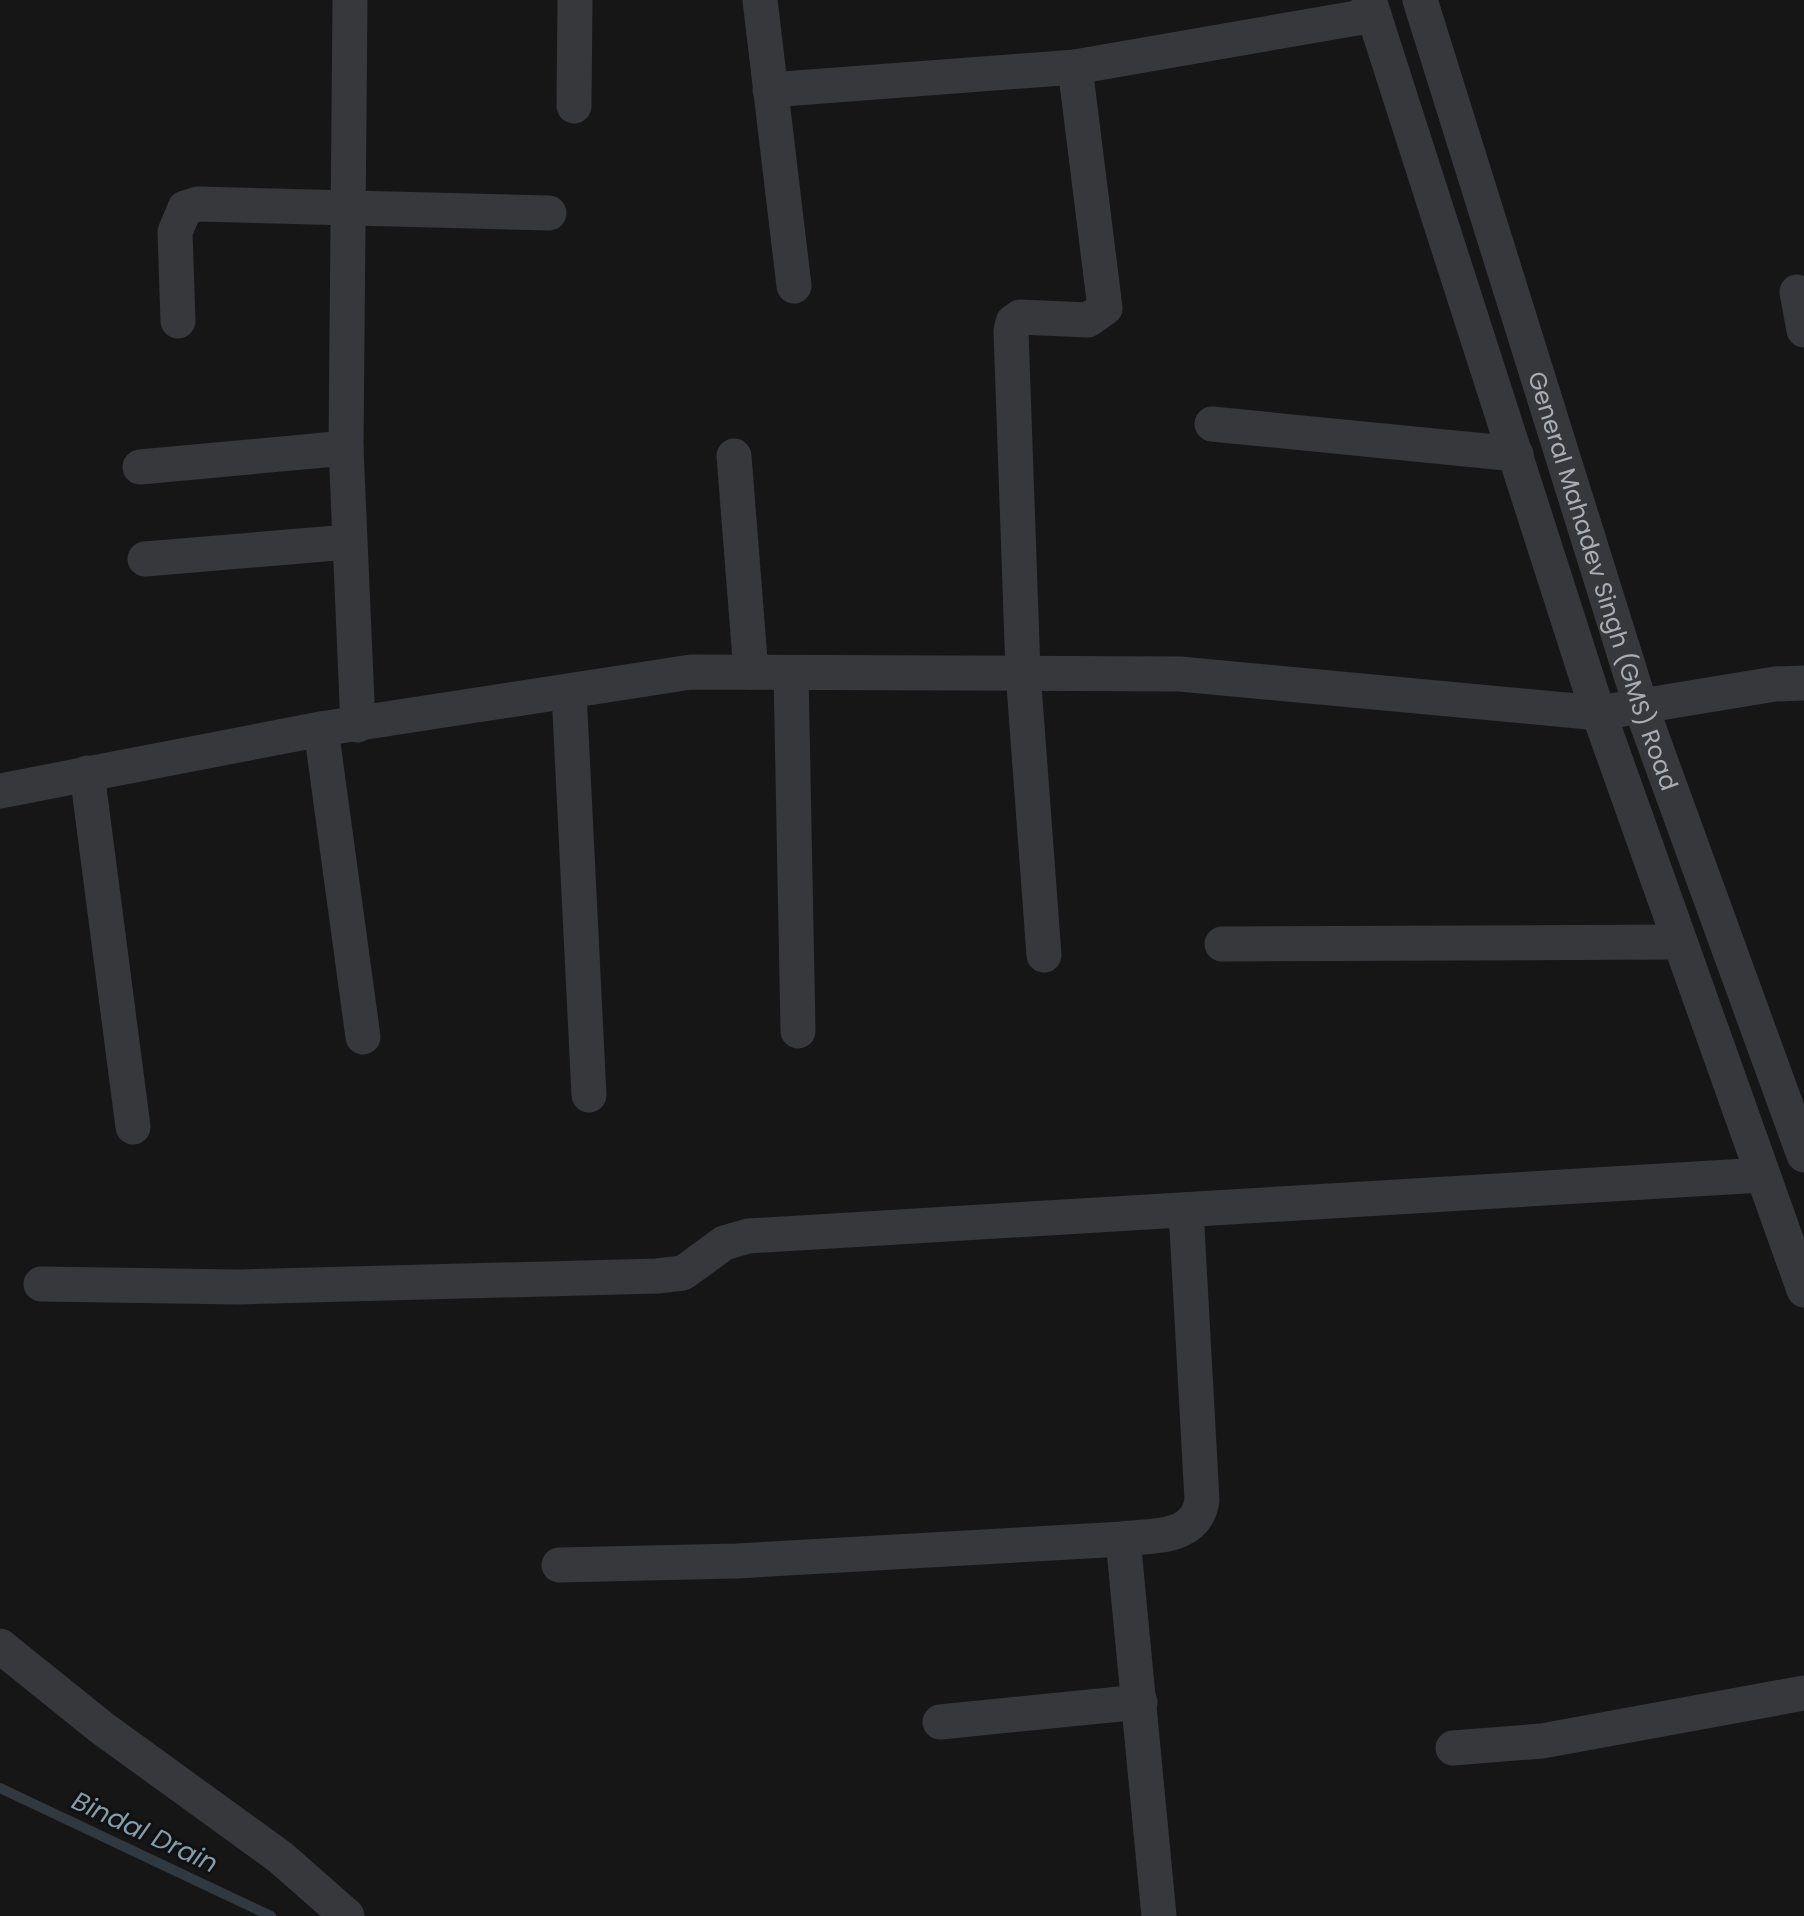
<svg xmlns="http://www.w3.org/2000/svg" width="1804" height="1916" font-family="Poppins,sans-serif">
  <rect width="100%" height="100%" fill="#161617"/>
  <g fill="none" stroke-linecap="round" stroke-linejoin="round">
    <path stroke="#30393f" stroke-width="10" d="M0 1788 271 1916"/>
    <g stroke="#37383c" stroke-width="35">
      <path d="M350 0 346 448 358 725"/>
      <path d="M760 0 794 286"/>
      <path d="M1369 0 1593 697 1804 1290"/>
      <path id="s1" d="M1420 0 1641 707 1804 1155"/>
      <path d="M770 90 1075 67 1374 15"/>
      <path d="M574 106 575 0"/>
      <path d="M1797 292 1804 330"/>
      <path d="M178 321 175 232 185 208 198 204 549 213"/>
      <path d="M1212 424 1516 454"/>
      <path d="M734 456 751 672"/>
      <path d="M140 467 346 448"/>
      <path d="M145 559 348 542"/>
      <path d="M791 673 798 1031"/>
      <path d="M569 692 589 1095"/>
      <path d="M321 729 363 1037"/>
      <path d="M87 773 133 1127"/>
      <path d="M0 791 321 729 691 672 1180 674 1599 713 1775 684 1804 683"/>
      <path d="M1222 944 1680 942"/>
      <path d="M1044 955 1023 672 1011 331 1013 322 1020 317 1088 320 1105 308 1075 67"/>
      <path d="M41 1284 239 1287 657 1276 683 1273 724 1243 748 1236 1762 1175"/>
      <path d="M559 1565 736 1561 1123 1539"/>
      <path d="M0 1646 102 1728 280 1857 347 1916"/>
      <path d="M940 1722 1140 1702"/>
      <path d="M1453 1748 1542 1741 1804 1693"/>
      <path d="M1159 1916 1123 1539C1156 1535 1196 1539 1202 1500L1186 1210"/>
    </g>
  </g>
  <g text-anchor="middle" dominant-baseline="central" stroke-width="6" stroke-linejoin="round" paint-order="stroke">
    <g font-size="24" fill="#a9aeb6" stroke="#111112">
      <text stroke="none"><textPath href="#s1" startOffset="609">General Mahadev Singh (GMS) Road</textPath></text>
    </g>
    <g font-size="26" font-style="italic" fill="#849dad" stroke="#111112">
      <text transform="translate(145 1832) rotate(25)">Bindal Drain</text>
    </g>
  </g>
</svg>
